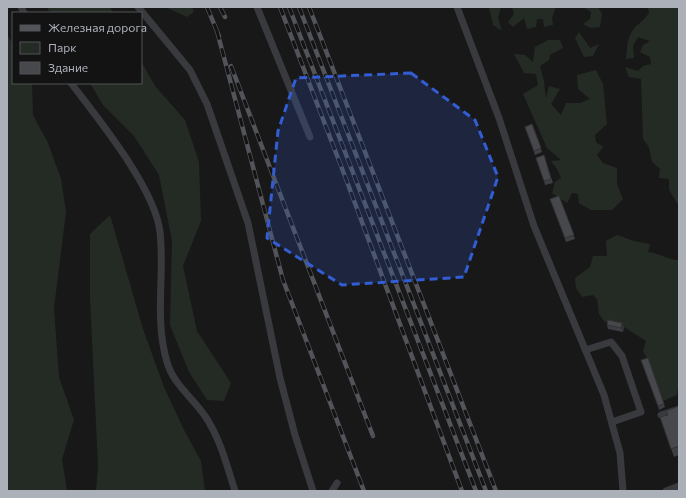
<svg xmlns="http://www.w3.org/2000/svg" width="686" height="498" font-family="Commissioner,sans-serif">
  <rect width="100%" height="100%" fill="#181819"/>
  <path fill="#242b25" d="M47 7H110L113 13H50Z
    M165 7H192L194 12 187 17Z
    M489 7H501L498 18 502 31 493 25Z
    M512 7H556L552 18 553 25 544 27 543 19H537L536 27 527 29 524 18 513 27 508 22 514 14Z
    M583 7H598L602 14 600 27 591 28 583 24 590 19 591 12Z
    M648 7H679V206L669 190V179L659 178 660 169 652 162 649 147 643 139 641 79 629 77 625 67 638 71 643 66 651 64 650 57 640 52 643 45 650 41 638 37 633 46 634 58 626 59C627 48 627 35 636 26 641 22 645 19 649 13Z
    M579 32 590 48 599 44 593 56 584 57 575 38Z
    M7 34 13 44V83H32L33 115 48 143 61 179 66 212 54 308 59 377 74 420 62 459 67 491H7Z
    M548 40H560L563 48 550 55 549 60 540 66 544 81 546 98 549 86 560 89 551 104 561 115 566 103H580L590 99 578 89 577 75 596 70 603 84 607 124 595 135 596 142 603 147 597 155 603 163 617 168V184L623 199 612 210H591L579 203 578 194 572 193 567 203 552 193 555 182 561 178 557 169 551 161 561 160 547 148 523 94 538 85 536 74 524 73 514 54 525 55 533 62 535 47Z
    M141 61 155 86 185 120 199 162 201 221 183 266 197 331 231 383 224 401 207 400 189 372 170 325 172 241 159 175 134 136 103 105 90 83H141Z
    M110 215 143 329 164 387 184 430 201 461 205 491H96L98 466 90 298V234Z
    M617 235 634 241 650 244 648 252C660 253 667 260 679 260V379L677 395 663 401 649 362 643 351 646 341 624 327 605 322 599 314 597 299 593 295 582 297 576 288 575 278 590 267 593 256H607L606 241Z"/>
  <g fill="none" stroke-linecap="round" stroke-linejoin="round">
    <path stroke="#393a3e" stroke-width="7" d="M21 7 24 13
      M138 7 190 70 207 104 248 223 280 378 295 435 313 491
      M257 7 310 137
      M457 7 499 118 534 226 604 395 620 453 623 491
      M71 83C98 119 155 188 160 232 165 275 154 319 167 362 173 384 192 397 205 416 220 438 227 466 235 491
      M585 350 611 342 622 356 641 412 612 422
      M661 415 679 409
      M332 491 337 483
      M666 491 679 486"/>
    <g stroke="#525459" stroke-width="4.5">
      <path id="rail" d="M207 7 219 36
        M220 7 225 17
        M280 7 346 179 462 491
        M289 7 476 491
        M299 7 486 491
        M309 7 496 491
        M217 31 283 280 364 491
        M231 66 373 436"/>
    </g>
    <use href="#rail" stroke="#131314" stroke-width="3" stroke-dasharray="9" stroke-linecap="butt"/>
  </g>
  <path fill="#3d3e41" d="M532 124 542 152 535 155 525 127Z
    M544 155 553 183 545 185 544 181Z
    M559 196 575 239 566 242 550 199Z
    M607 325 624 327 623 332 608 329Z
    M648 358 665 407 659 410 658 406Z
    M679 408V455L674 457 660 417 668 415Z"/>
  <path fill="#323235" d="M622 323 624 327 623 332 621 328Z"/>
  <path fill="#47484c" stroke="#323235" d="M532 124 541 148 534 151 525 127Z
    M544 155 551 179 544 181 536 158Z
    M559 196 574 235 565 238 550 199Z
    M608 320 622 323 621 328 607 325Z
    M648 358 664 404 658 406 641 360Z
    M679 406V446L671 449 660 417 668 415 666 411Z"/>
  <path fill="#325dd3" fill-opacity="0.2" stroke="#325dd3" stroke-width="3" stroke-dasharray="8 5" stroke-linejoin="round" d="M411 73 475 120 498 177 464 277 342 285 267 238 278 131 296 78Z"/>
  <rect width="686" height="498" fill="none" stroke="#acb0b8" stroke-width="16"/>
  <rect x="12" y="12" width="130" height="72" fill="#131314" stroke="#505256"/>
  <rect x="20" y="25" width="20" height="6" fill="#525459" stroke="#505256"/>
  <text x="48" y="32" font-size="12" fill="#acb0b8">Железная дорога</text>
  <rect x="20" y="42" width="20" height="12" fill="#242b25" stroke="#505256"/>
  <text x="48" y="52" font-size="12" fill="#acb0b8">Парк</text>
  <rect x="20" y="62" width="20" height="12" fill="#47484c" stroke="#505256"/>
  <text x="48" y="72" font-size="12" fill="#acb0b8">Здание</text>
</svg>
